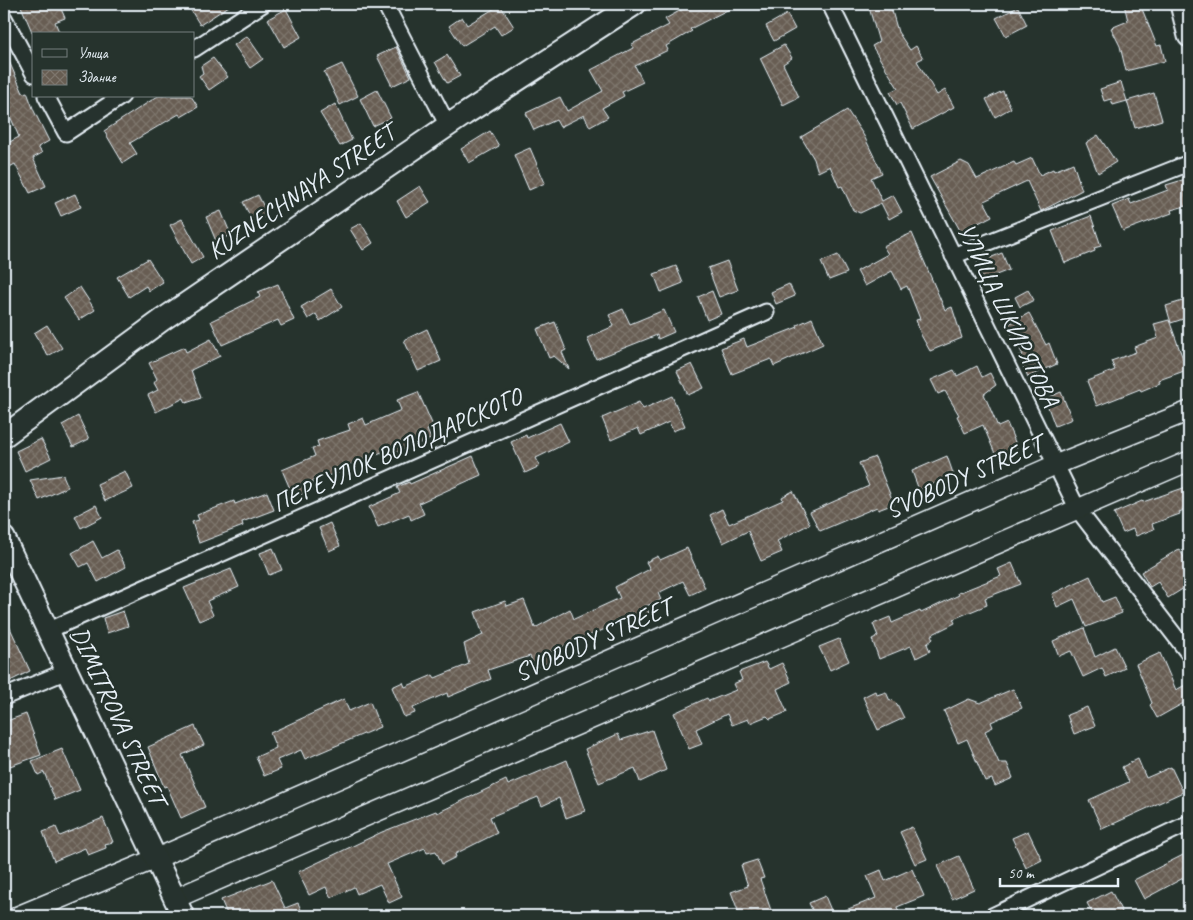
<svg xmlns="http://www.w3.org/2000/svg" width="1193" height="920" font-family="Caveat,sans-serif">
  <defs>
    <pattern id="building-cross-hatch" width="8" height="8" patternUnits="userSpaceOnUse" patternTransform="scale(1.25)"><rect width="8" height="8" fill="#675d52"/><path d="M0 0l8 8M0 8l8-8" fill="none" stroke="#7d756c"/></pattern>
  </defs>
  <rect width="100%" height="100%" fill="#26332d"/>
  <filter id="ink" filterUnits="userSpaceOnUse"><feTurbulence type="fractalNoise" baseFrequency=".02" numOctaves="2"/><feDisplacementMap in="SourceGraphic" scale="10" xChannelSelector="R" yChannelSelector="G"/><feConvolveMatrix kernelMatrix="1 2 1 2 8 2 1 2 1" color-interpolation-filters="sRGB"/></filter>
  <g filter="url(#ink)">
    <path fill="url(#building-cross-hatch)" stroke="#e8f1f8" d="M20 4H59L65 18 55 22 60 34H33Z
      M187 4H232L200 25Z
      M692 4H739L690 29 692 31 666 46 668 50 635 66 643 82 622 92 624 96 602 108 608 117 590 127 584 115 560 127 556 120 534 130 526 113 560 97 567 111 603 91 591 70 633 48 632 44 669 25 665 19Z
      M868 4H890L898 32 910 50 916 46 923 58 917 61 937 95 945 90 954 107 913 129 900 103 897 105 890 92 898 88 872 46 879 42Z
      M1124 4H1140L1157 46 1161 45 1165 61 1126 71 1120 46 1111 28 1128 21Z
      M500 5 514 27 501 35 495 26 462 46 449 26 462 17 467 25Z
      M1018 7 1027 25 1006 36 996 18Z
      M286 9 301 37 284 47 268 19Z
      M787 14 795 29 774 41 766 26Z
      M247 36 263 59 250 68 234 45Z
      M784 45 792 58 783 64 799 97 783 105 760 58Z
      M396 47 411 77 392 86 377 56Z
      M4 50 23 93 27 92 34 111 49 141 38 147 42 153 33 158 46 186 30 193 15 164 4 170V145L19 137 4 102Z
      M447 55 460 76 447 83 435 62Z
      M213 58 228 77 209 90 199 76 203 73 201 66Z
      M342 64 358 96 340 105 324 72Z
      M1121 82 1127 101 1113 105 1111 99 1104 101 1100 89Z
      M377 90 391 118 373 126 360 99Z
      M1003 91 1011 108 995 117 986 99Z
      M1154 93 1162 120 1135 128 1127 101Z
      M158 96H191L198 107 181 117 179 114 130 143 137 154 123 163 104 131Z
      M335 104 352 140 340 146 320 113Z
      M847 110 864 136 882 173 871 178 882 201 893 195 902 212 889 219 881 203 860 213 853 210 842 186 839 187 830 166 818 172 814 159 801 137Z
      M490 131 499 146 469 163 461 149Z
      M1098 135 1116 162 1098 173 1086 143Z
      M530 148 545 183 529 190 514 155Z
      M1032 158 1040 175 1053 169 1054 171 1073 163 1082 190 1041 211 1027 181 984 201 992 216 961 232 930 177 961 161 969 165 977 179 1014 162 1016 165Z
      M1189 178V205L1171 210 1172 213 1123 231 1112 206 1129 199 1131 204 1168 190 1166 185Z
      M420 186 430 202 406 217 397 201Z
      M75 194 81 207 61 216 55 203Z
      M258 195 268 215 253 222 243 202Z
      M221 211 231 235 216 241 206 217Z
      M1091 216 1101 246 1094 248 1095 251 1065 263 1052 231Z
      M182 219 203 257 191 264 170 225Z
      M361 223 373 243 363 250 350 229Z
      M912 233 945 310 952 307 962 338 930 351 921 335 916 320 920 319 907 286 901 289 892 271 865 286 857 271 888 254 883 246Z
      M1002 253 1009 270 983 280 977 263Z
      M838 255 847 273 829 280 821 262Z
      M148 259 163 282 149 291 146 286 129 297 117 277Z
      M727 261 738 290 719 297 708 268Z
      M676 266 683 283 661 292 654 274Z
      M278 284 294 320 281 326 278 320 222 345 211 321 260 297 258 292Z
      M789 284 795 296 776 304 771 292Z
      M80 287 95 310 79 320 64 298Z
      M331 289 342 307 320 321 316 314 308 319 301 307Z
      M1028 290 1034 300 1020 307 1015 297Z
      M712 291 721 314 707 320 698 297Z
      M1189 299V317L1171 323 1166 306Z
      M623 309 630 324 664 310 674 332 658 339 657 335 596 359 587 338 614 326 609 315Z
      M1029 313 1046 345 1049 343 1057 364 1028 377 1019 356 1023 355 1007 325Z
      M812 318 823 344 774 366 771 359 732 374 721 348 744 339 747 347 798 327 797 325Z
      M1169 320 1187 370 1159 380 1160 383 1141 391 1140 389 1097 406 1087 381 1115 370 1111 361 1136 352 1134 347 1158 338 1154 324Z
      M555 322 566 350 562 352 569 369 554 356 549 358 537 329Z
      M47 325 62 348 48 356 34 333Z
      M427 329 441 361 418 371 404 340Z
      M211 339 220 356 191 370 201 398 186 403 184 398 156 412 148 395 158 390 154 383 157 379 149 363 184 347 186 352Z
      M692 364 704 388 688 395 677 371Z
      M977 366 982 377 990 373 996 385 984 394 998 427 1007 423 1017 447 996 456 983 425 965 433 957 416 959 415 945 391 938 394 931 380 954 370 957 376Z
      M418 392 434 428 427 430 431 439 384 457 382 452 342 468 343 471 312 481 315 488 294 498 282 470 315 456 312 448 319 447 317 441 350 430 348 424 363 418 366 425 401 410 397 400Z
      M1061 392 1072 419 1055 426 1045 399Z
      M672 396 685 426 673 431 669 422 641 435 638 428 611 440 602 418 639 402 643 409Z
      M78 416 89 439 73 447 62 425Z
      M560 423 569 442 536 458 540 466 525 473 511 442 526 435 527 438Z
      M41 439 51 458 25 471 16 451Z
      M473 456 481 475 419 503 424 514 411 520 409 514 378 527 369 507 400 493 397 487 409 482 410 484Z
      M947 456 954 476 919 490 912 471Z
      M875 457 894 504 878 510 877 507 820 531 810 512 869 486 859 463Z
      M125 471 133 488 105 501 97 484Z
      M63 475 68 487 39 500 30 480Z
      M1189 486V508L1179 512 1180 514 1152 524 1154 529 1136 536 1133 529 1123 533 1114 513 1142 501 1143 502Z
      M793 491 810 524 777 541 782 552 761 561 748 531 723 543 710 515 722 509 729 524 783 500 782 497Z
      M267 492 274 510 242 522 243 526 199 543 192 522 199 520 197 515 234 501 235 504Z
      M96 505 102 517 81 528 75 516Z
      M330 523 340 546 329 551 319 528Z
      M93 541 102 558 117 550 126 567 98 582 88 563 80 567 72 553Z
      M273 548 282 570 269 575 260 553Z
      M687 548 705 588 690 595 683 581 658 593 661 600 646 606 649 613 637 618 636 616 546 654 550 662 535 668 530 656 488 670 491 679 448 697 447 693 413 708 415 713 404 717 392 687 403 682 405 687 433 675 435 678 469 664 464 644 483 635 475 612 505 601 507 606 524 600 535 628 570 609 574 619 620 598 615 587 650 569 646 562 658 556 660 560Z
      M1179 549 1189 565V585L1168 598 1158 582 1150 587 1141 572Z
      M1012 563 1021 584 985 598 987 605 953 619 955 623 931 635 933 639 927 644 930 651 916 658 911 646 879 659 872 639 878 636 873 624 890 617 892 623 920 611 921 613 959 595 958 593 1001 576 998 569Z
      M231 569 239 587 207 601 213 615 199 621 184 588Z
      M1090 576 1102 602 1115 597 1122 613 1086 627 1074 599 1057 607 1052 594Z
      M123 611 128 626 107 633 103 618Z
      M4 615 30 671 4 684Z
      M1084 628 1095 657 1115 647 1125 668 1106 677 1102 668 1083 677 1071 651 1059 656 1053 641Z
      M839 639 849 661 830 670 819 647Z
      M1160 653 1176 690 1189 683V700L1157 718 1150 705 1152 703 1136 664Z
      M765 662 769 669 782 663 791 682 777 689 787 712 770 719 767 716 750 723 748 719 732 725 727 714 696 729 702 744 689 749 674 713 707 698 709 701 736 690 733 684 742 680 739 672Z
      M1013 689 1022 708 991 722 993 727 985 731 999 763H1007L1013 778 995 786 992 779 985 781 967 739 958 743 944 711 969 699 980 703Z
      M875 691 877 695 886 692 890 701 893 700 897 704 904 718 878 730 863 697Z
      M344 699 349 711 370 702 380 727 305 759 301 750 277 760 281 769 264 776 256 757 276 748 270 733Z
      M1087 707 1095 726 1074 734 1067 715Z
      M26 714 41 755 10 766 4 747V722Z
      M195 726 204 745 182 755 205 807 181 818 167 786 164 787 148 747Z
      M652 730 666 770 640 782 635 768 599 783 585 749 618 734 621 740Z
      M62 749 80 790 55 800 44 772 38 775 32 761Z
      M1138 759 1146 778 1171 767 1183 792 1102 829 1089 800 1129 782 1122 767Z
      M567 760 585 811 566 818 559 798 542 806 538 797 490 817 497 833 455 854 456 857 442 864 436 851 427 853 425 848 387 864 402 897 389 903 380 884 357 894 354 887 331 898 326 887 309 895 298 872 382 832 436 811 437 813 506 780 508 785Z
      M103 818 113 842 105 844 106 848 88 855 85 848 54 861 43 832 56 827 60 836Z
      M912 827 927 859 915 864 900 832Z
      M1028 831 1042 860 1026 868 1012 838Z
      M1189 852V875L1144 899 1134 880Z
      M959 856 974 889 952 899 937 866Z
      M757 860 764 878 760 879 773 916H740L731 892 748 886 741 865Z
      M912 869 924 896 897 907 900 916H815L809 903 825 896 833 915 876 898 867 876 881 870 885 881Z
      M272 880 285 908 298 903 304 916H228L221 900Z
      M1111 891 1124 916H1094L1087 903Z"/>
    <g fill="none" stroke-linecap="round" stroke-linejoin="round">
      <g stroke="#e8f1f8" stroke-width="19">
        <path id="minor" d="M385 4 448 126
          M830 4 1078 510 1189 654
          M4 18 34 74
          M194 49 263 4
          M46 96 66 133 122 96
          M953 256 1189 163
          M47 631 766 312
          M4 697 67 671
          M992 916 1189 823"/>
      </g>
      <g stroke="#e8f1f8" stroke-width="22">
        <path id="tertiary" d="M174 899 1189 461
          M18 916 155 859 1055 465 1189 411"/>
      </g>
      <g stroke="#e8f1f8" stroke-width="25">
        <path id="secondary" d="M1181 4 1189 36
          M4 436 162 320 465 114 635 4
          M4 538 183 916"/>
      </g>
      <use href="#minor" stroke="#26332d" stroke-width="15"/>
      <use href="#tertiary" stroke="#26332d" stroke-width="19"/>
      <use href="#secondary" stroke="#26332d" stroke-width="21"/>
    </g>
  </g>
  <g text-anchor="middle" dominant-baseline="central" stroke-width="5" stroke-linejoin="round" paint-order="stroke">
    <g font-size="25" fill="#e8f1f8" stroke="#26332d">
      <text transform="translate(301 192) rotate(-34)">KUZNECHNAYA STREET</text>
      <text transform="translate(1008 315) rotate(64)">УЛИЦА ШКИРЯТОВА</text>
      <text transform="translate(397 450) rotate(-24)">ПЕРЕУЛОК ВОЛОДАРСКОГО</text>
      <text transform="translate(964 477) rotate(-24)">SVOBODY STREET</text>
      <text transform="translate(593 640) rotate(-24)">SVOBODY STREET</text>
      <text transform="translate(118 716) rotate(65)">DIMITROVA STREET</text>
    </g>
  </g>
  <rect width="1193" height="920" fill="none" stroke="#26332d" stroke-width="20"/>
  <rect x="10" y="10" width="1173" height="900" fill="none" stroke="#e8f1f8" stroke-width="2" filter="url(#ink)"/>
  <rect x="32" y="32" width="162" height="65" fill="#26332d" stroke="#747f7e"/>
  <rect x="42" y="49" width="25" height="8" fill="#26332d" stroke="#747f7e"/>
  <text x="78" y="58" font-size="15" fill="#e8f1f8">Улица</text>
  <rect x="42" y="70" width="25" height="15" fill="url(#building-cross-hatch)" stroke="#747f7e"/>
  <text x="78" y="82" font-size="15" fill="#e8f1f8">Здание</text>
  <path d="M1000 878v8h118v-8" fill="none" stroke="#e8f1f8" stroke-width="2.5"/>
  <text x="1008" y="878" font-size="15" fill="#e8f1f8" stroke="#26332d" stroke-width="4" paint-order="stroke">50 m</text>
</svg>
